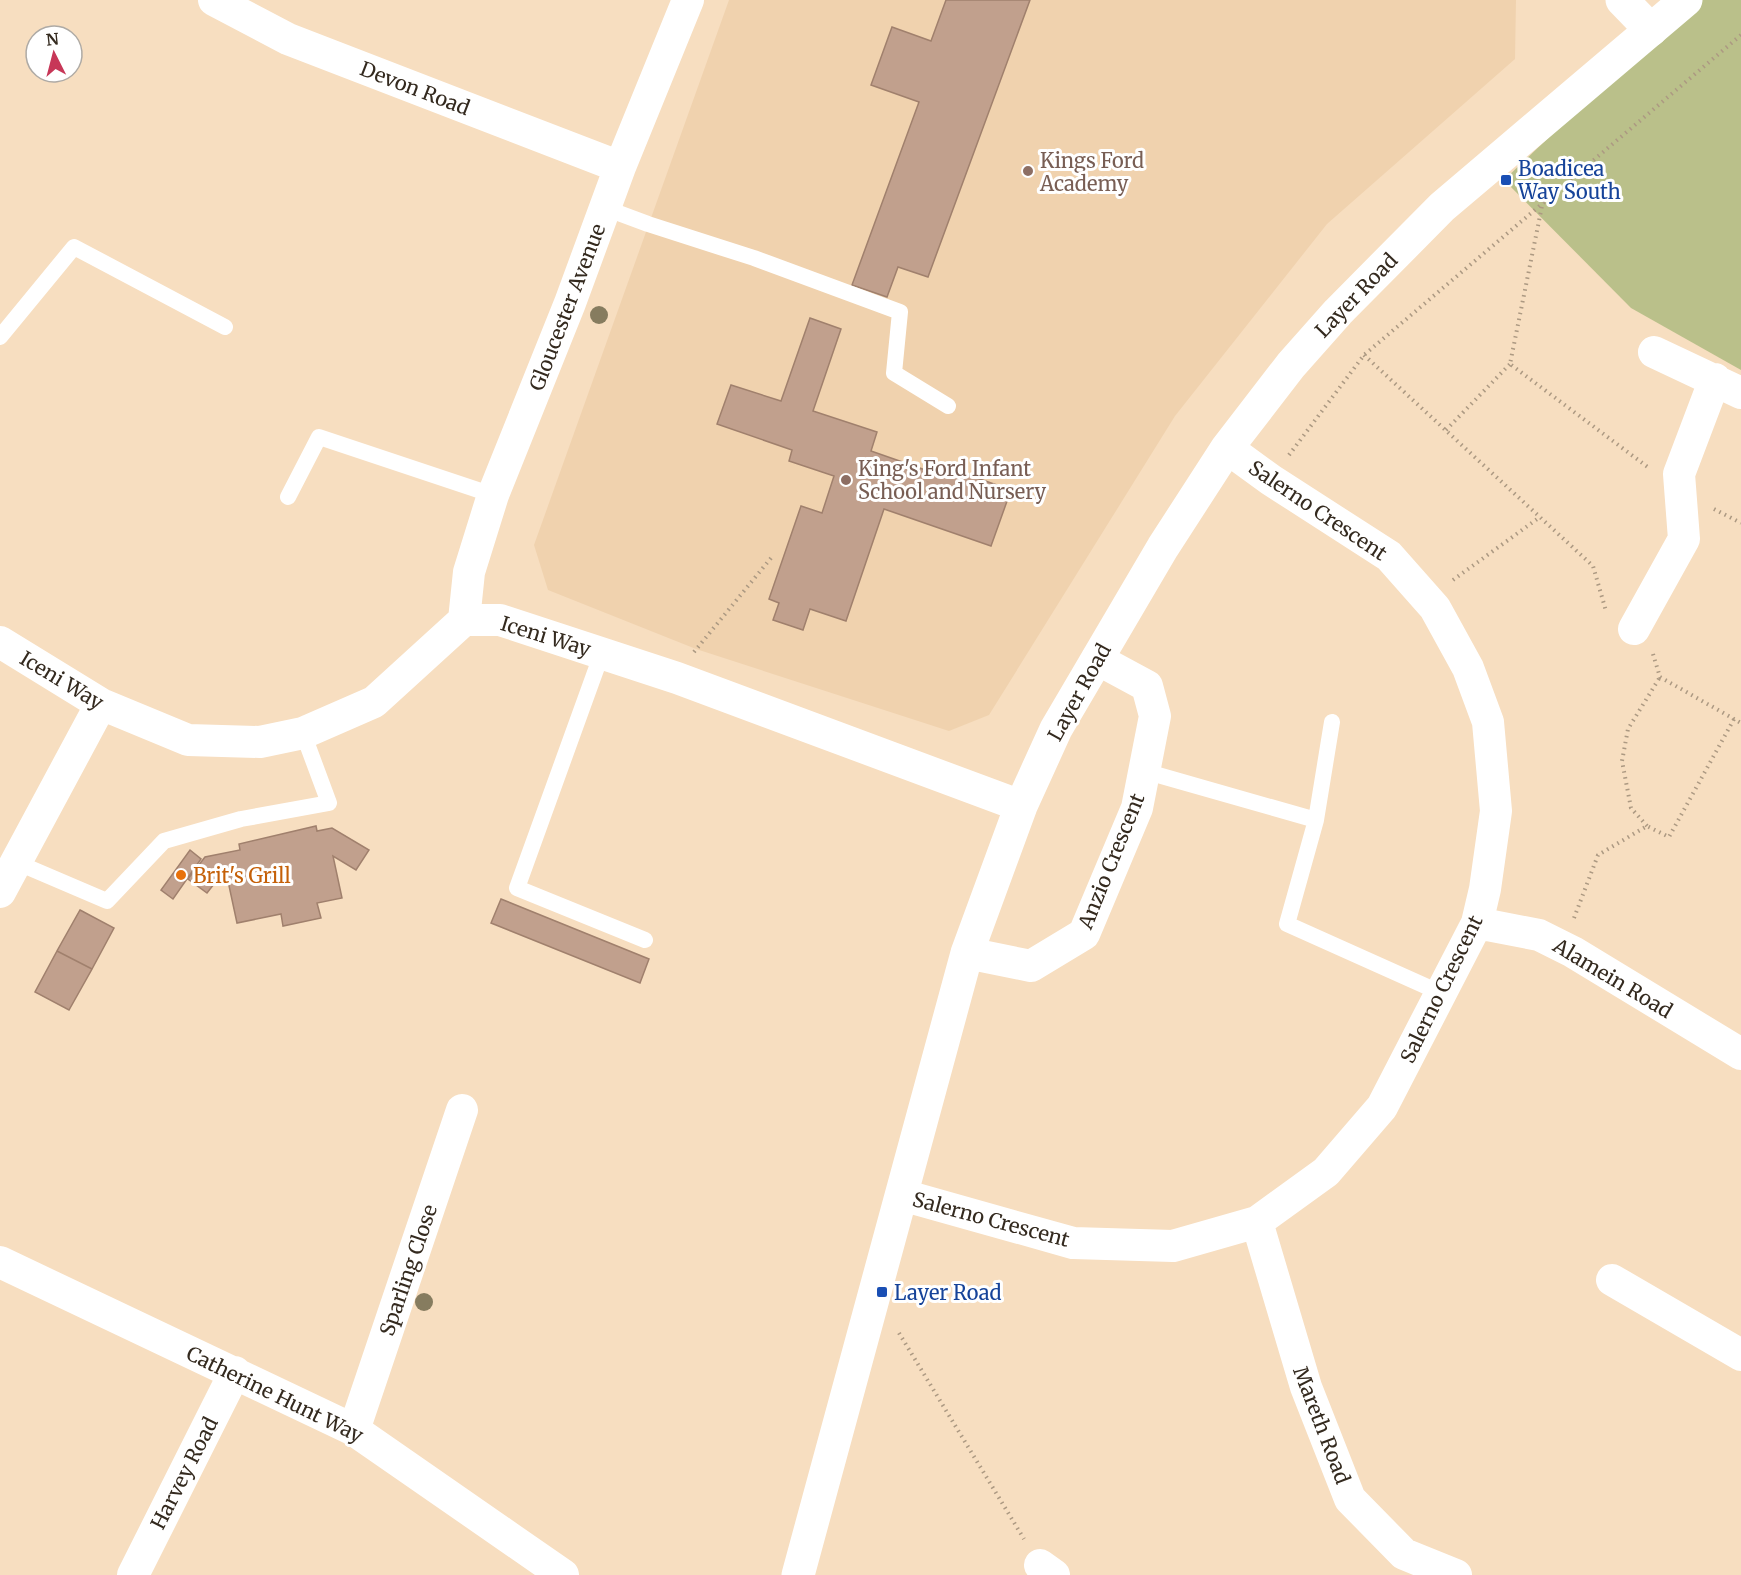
<svg xmlns="http://www.w3.org/2000/svg" width="1741" height="1575" font-family="Merriweather,serif">
  <rect width="100%" height="100%" fill="#f7dec0"/>
  <path fill="#f0d2ae" d="M729 0H1516L1515 59 1327 224 1175 416 989 715 949 731 696 649 548 590 534 545Z"/>
  <path fill="#bac08a" d="M1693 0H1741V370L1631 308 1504 180Z"/>
  <path fill="#c1a08d" stroke="#a0806d" stroke-width="1.5" d="M946 0H1030L928 277 898 267 887 297 852 285 919 102 871 85 892 27 931 41Z
    M810 318 841 329 813 411 877 432 871 451 934 473 937 464 1011 490 991 546 884 509 846 621 810 609 803 630 773 620 779 603 769 599 801 506 822 513 834 476 789 461 792 450 717 424 731 385 781 401Z
    M316 826 317 831 332 828 369 850 356 870 333 856 342 898 317 903 321 918 283 926 281 914 237 923 228 881 214 884 207 893 188 879 205 857 240 850 239 844Z
    M190 850 201 859 173 899 161 890Z
    M501 899 649 959 640 983 491 923Z
    M80 910 114 928 92 969 57 951Z
    M57 951 92 969 69 1010 35 992Z"/>
  <g fill="none" stroke-linecap="round" stroke-linejoin="round">
    <path stroke="#ac9982" stroke-width="4" stroke-dasharray="1.5 4.5" stroke-linecap="butt" d="M1543 201 1510 364 1649 468
      M1364 355 1593 566 1606 611
      M1446 430 1510 364
      M1289 455 1364 355 1741 35
      M1714 509 1741 523
      M1453 580 1540 517
      M694 652 771 558
      M1653 654 1660 677 1741 723
      M1647 826 1631 808 1622 761 1628 729 1660 677
      M1574 918 1598 855 1647 826 1669 837 1734 719
      M899 1333 1024 1539"/>
    <path stroke="#fff" stroke-width="16" d="M605 208 648 224 754 258 900 312 894 373 948 406
      M0 337 74 247 225 327
      M288 497 319 437 493 495
      M602 653 517 888 645 940
      M1144 771 1316 820 1332 722
      M1316 820 1287 924 1441 993
      M18 863 107 901 164 841 241 819 329 803 303 733"/>
    <path stroke="#fff" stroke-width="32" d="M214 0 288 39 620 167
      M1654 352 1741 393
      M464 620 469 572 493 495 570 303 620 167 688 0
      M1634 629 1684 539 1679 474 1715 379
      M0 642 101 704 188 740 260 742 303 733 374 702 464 620H500L677 678 1021 806
      M0 892 101 704
      M1477 923 1539 935 1573 952 1741 1054
      M967 953 1031 966 1084 934 1137 808 1155 716 1147 686 1097 659
      M902 1195 1073 1243 1173 1246 1257 1222 1326 1172 1382 1107 1477 923 1485 889 1496 811 1488 722 1468 668 1435 608 1389 556 1271 480 1227 448
      M1257 1222 1306 1387 1350 1499 1404 1554 1456 1575
      M0 1262 354 1430 563 1575
      M1612 1280 1741 1355
      M354 1430 462 1110
      M1040 1565 1054 1575
      M133 1575 235 1372"/>
    <path stroke="#fff" stroke-width="33" d="M1622 0 1651 30"/>
    <path stroke="#fff" stroke-width="33" d="M798 1575 967 953 1021 806 1056 729 1163 547 1227 448 1291 365 1338 312 1442 207 1686 0"/>
  </g>
  <g fill="#867c5f">
    <circle cx="599" cy="315" r="9"/>
    <circle cx="424" cy="1302" r="9"/>
  </g>
  <g fill="#8d6e63" stroke="#fff" stroke-width="2">
    <circle cx="1028" cy="171" r="6"/>
    <circle cx="846" cy="480" r="6"/>
  </g>
  <g fill="#1a4fb4" stroke="#fff" stroke-width="2">
    <rect x="1500" y="174" width="12" height="12" rx="3"/>
    <rect x="876" y="1286" width="12" height="12" rx="3"/>
  </g>
  <circle fill="#e8710a" stroke="#fff" stroke-width="2" cx="181" cy="875" r="6"/>
  <g text-anchor="middle" dominant-baseline="central" stroke-width="6" stroke-linejoin="round" paint-order="stroke">
    <g font-size="20" fill="#342a1f" stroke="#fff">
      <text transform="translate(415 88) rotate(21)">Devon Road</text>
      <text transform="translate(1356 295) rotate(-46)">Layer Road</text>
      <text transform="translate(567 307) rotate(-69)">Gloucester Avenue</text>
      <text transform="translate(1318 510) rotate(34)">Salerno Crescent</text>
      <text transform="translate(546 636) rotate(17)">Iceni Way</text>
      <text transform="translate(62 680) rotate(31)">Iceni Way</text>
      <text transform="translate(1079 692) rotate(-61)">Layer Road</text>
      <text transform="translate(1111 861) rotate(-68)">Anzio Crescent</text>
      <text transform="translate(1613 978) rotate(31)">Alamein Road</text>
      <text transform="translate(1441 989) rotate(-64)">Salerno Crescent</text>
      <text transform="translate(991 1219) rotate(15)">Salerno Crescent</text>
      <text transform="translate(408 1270) rotate(-71)">Sparling Close</text>
      <text transform="translate(275 1394) rotate(26)">Catherine Hunt Way</text>
      <text transform="translate(1322 1425) rotate(69)">Mareth Road</text>
      <text transform="translate(184 1473) rotate(-63)">Harvey Road</text>
    </g>
    <g font-size="20" fill="#785e54" stroke="#fff" text-anchor="start">
      <text x="1040" y="160">Kings Ford<tspan x="1040" dy="23">Academy</tspan></text>
      <text x="858" y="468">King's Ford Infant<tspan x="858" dy="23">School and Nursery</tspan></text>
    </g>
    <g font-size="20" fill="#164399" stroke="#fff" text-anchor="start">
      <text x="1518" y="168">Boadicea<tspan x="1518" dy="23">Way South</tspan></text>
      <text x="894" y="1292">Layer Road</text>
    </g>
    <g font-size="20" fill="#c56008" stroke="#fff" text-anchor="start">
      <text x="193" y="875">Brit's Grill</text>
    </g>
  </g>
  <g transform="translate(54 54) rotate(354)"><circle r="28" fill="#ffffff" stroke="#aeaaa5" stroke-width="1.5"/>
  <path d="M0-4.5L10 22L0 15L-10 22Z" fill="#c73758"/>
  <text y="-9" font-size="16" font-weight="bold" text-anchor="middle" fill="#342a1f">N</text>
  </g>
</svg>
